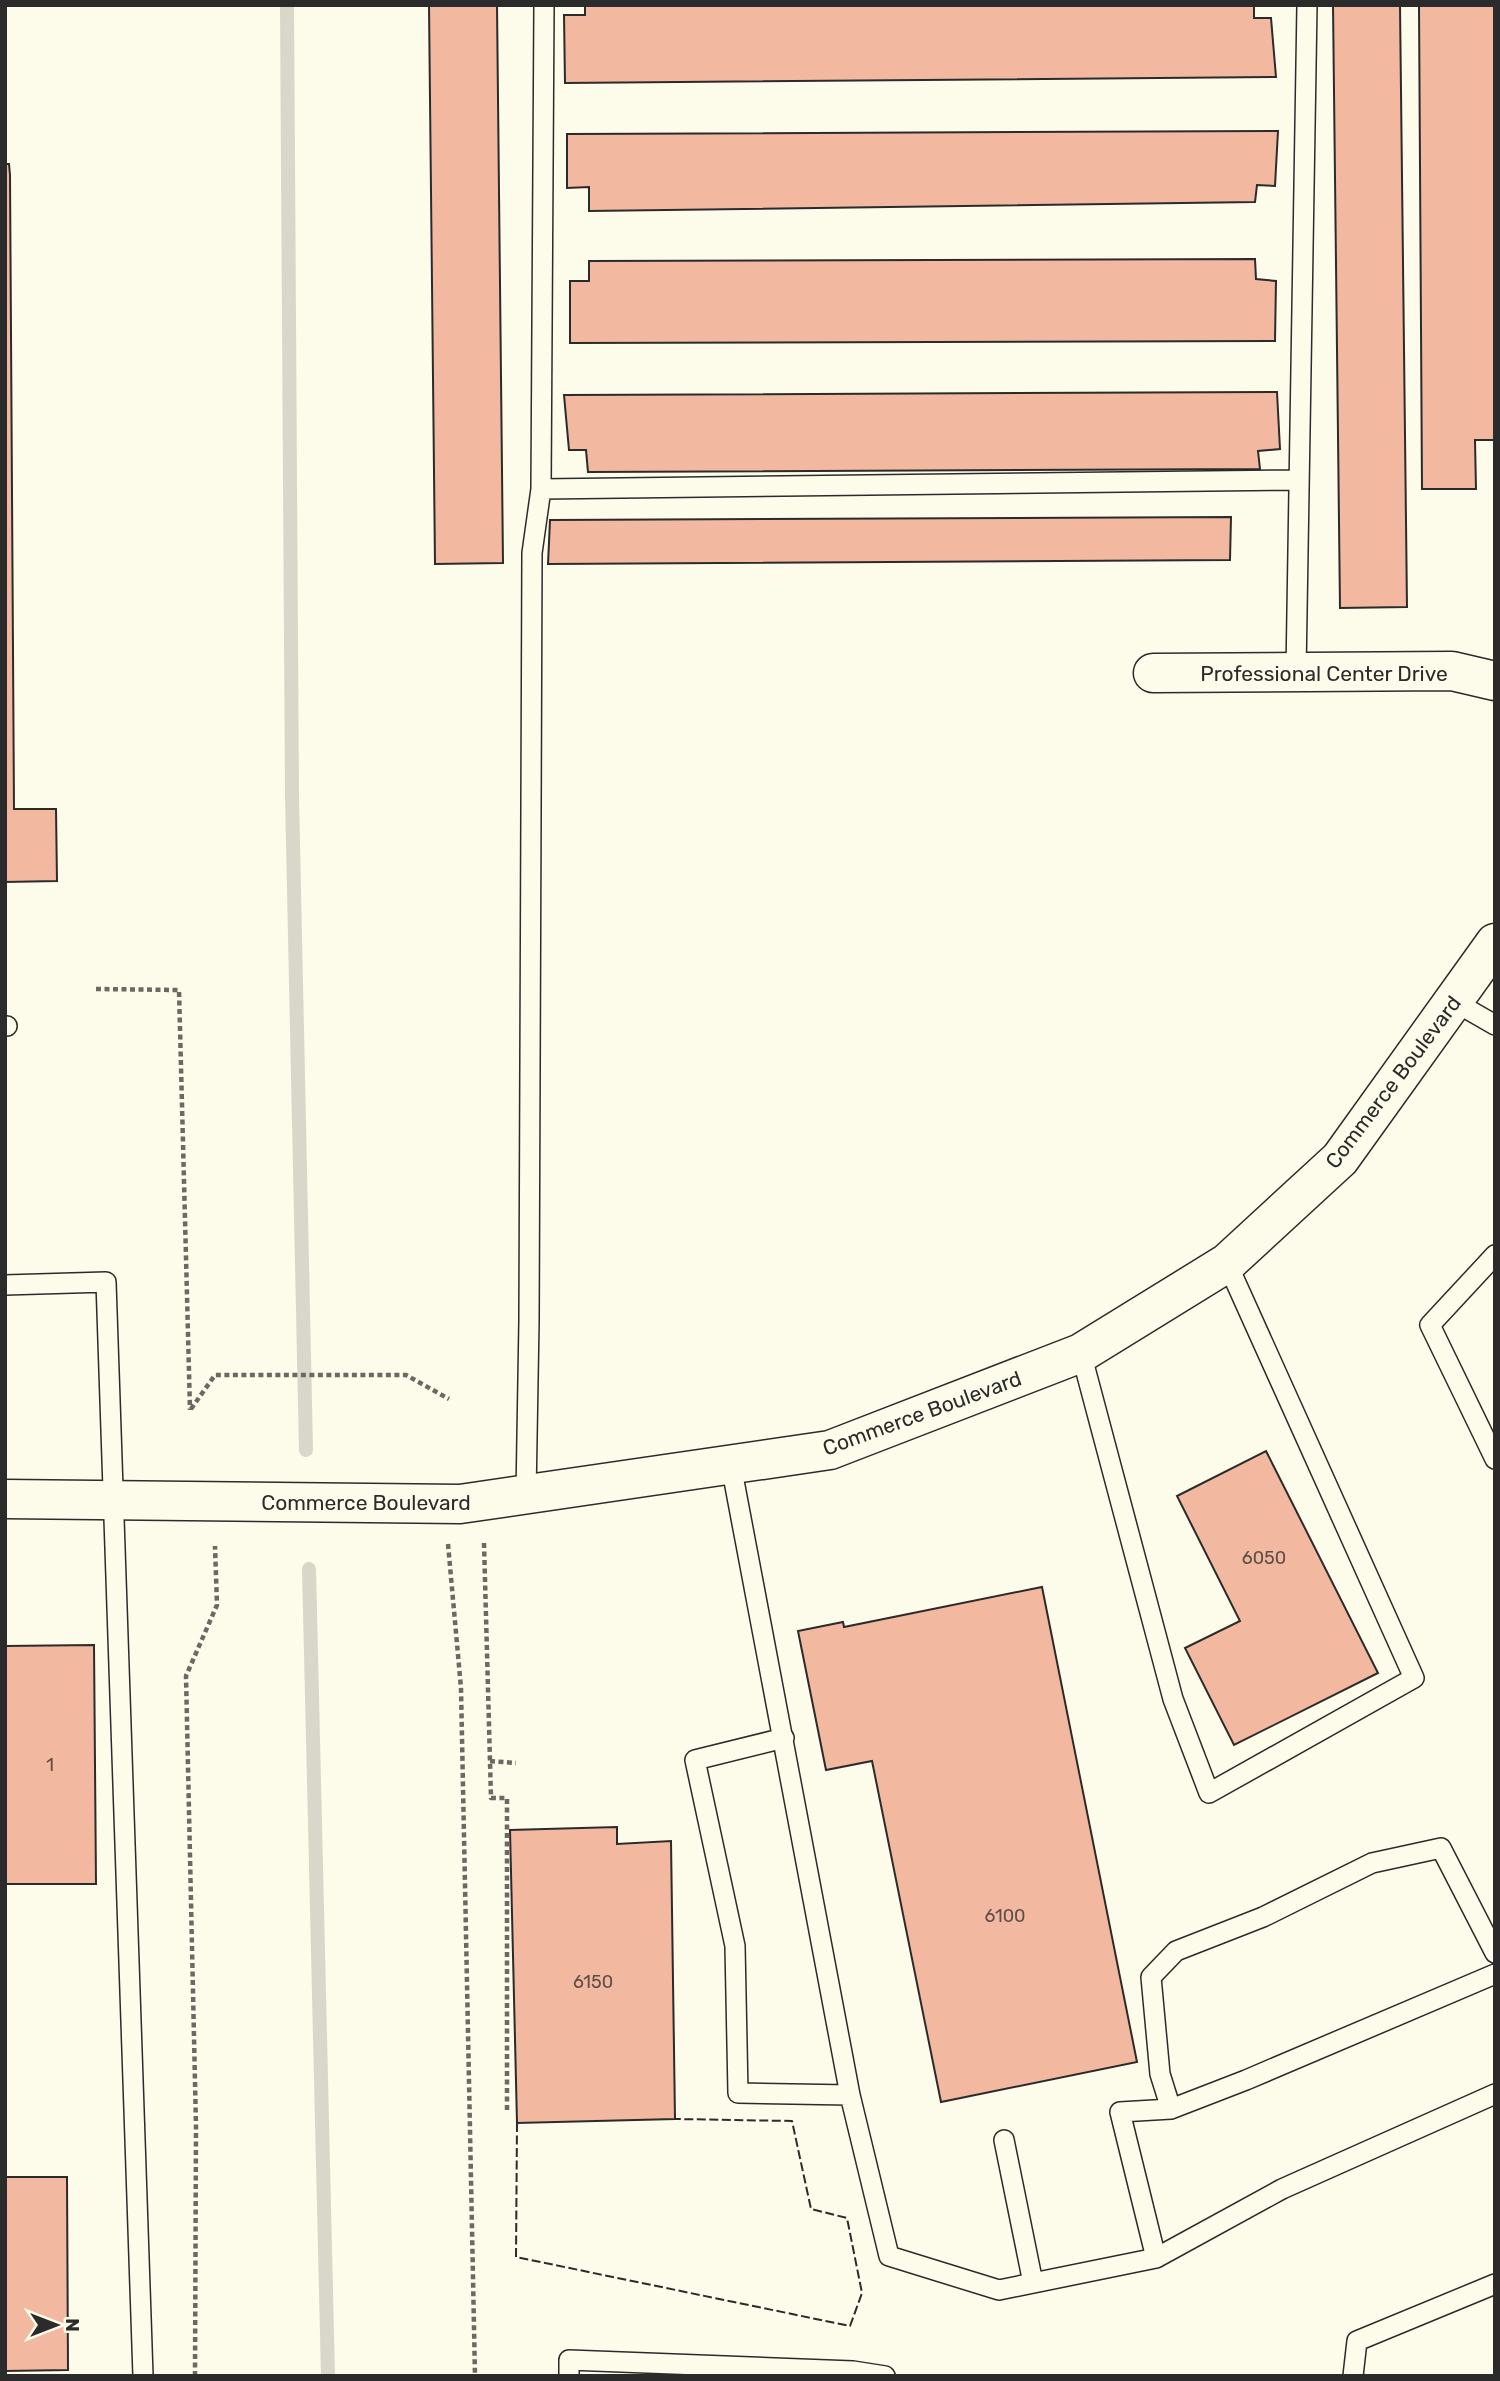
<svg xmlns="http://www.w3.org/2000/svg" width="1500" height="2381" font-family="Rubik,sans-serif">
  <rect width="100%" height="100%" fill="#fdfbea"/>
  <g fill="none" stroke-linecap="round" stroke-linejoin="round">
    <path stroke="#d8d7c9" stroke-width="14" d="M287 5 292 796 306 1450
      M309 1569 328 2376"/>
  </g>
  <path fill="#f2b8a0" stroke="#2b2b2b" stroke-width="2" d="M429 5H497L503 563 435 564Z
    M585 5H1254V18H1271L1276 77 565 83 564 15H585Z
    M1333 5H1400L1407 607 1340 608Z
    M1419 5H1495V440H1475L1476 489H1422Z
    M1278 131 1275 186 1257 185 1255 202 589 211V187L567 188V134Z
    M5 164H9L10 175 14 809H56L57 881 5 882Z
    M1255 259 1256 279 1276 281 1275 341 570 343V281H589V261Z
    M1277 392 1280 449 1258 451 1260 469 588 472 586 450H569L564 395Z
    M1231 517 1230 560 548 564 550 520Z
    M1266 1451 1378 1673 1234 1745 1185 1648 1240 1621 1177 1496Z
    M1042 1587 1137 2062 941 2102 872 1761 826 1770 798 1631 843 1622 844 1627Z
    M94 1645 96 1884H5V1646Z
    M617 1827V1844L671 1841 675 2119 517 2123 510 1830Z
    M5 2177H67L68 2370 5 2371Z"/>
  <g fill="none" stroke-linecap="round" stroke-linejoin="round">
    <g stroke="#2b2b2b" stroke-width="22">
      <path id="lane" d="M544 5 541 489 1298 480
        M1296 672 1307 5
        M1455 1002 1495 1025
        M5 1026H7
        M1495 1255 1430 1325 1495 1459
        M5 1285 106 1282 143 2376
        M1081 1353 1173 1699 1209 1793 1414 1678 1227 1263
        M731 1465 850 2095 738 2093 735 1946 695 1760 784 1738
        M526 1495 529 1321 532 553 541 489
        M1495 1953 1441 1848 1372 1863 1263 1917 1176 1951 1151 1977 1160 2074 1171 2109 1246 2080 1495 1974
        M850 2095 889 2256 999 2290 1156 2258 1120 2112 1171 2109
        M1004 2140 1033 2283
        M1156 2258 1282 2189 1495 2094
        M569 2376V2360L853 2371 885 2376
        M1353 2376 1357 2341 1495 2284"/>
    </g>
    <g stroke="#2b2b2b" stroke-width="41">
      <path id="street" d="M1153 673 1452 671 1495 681"/>
    </g>
    <g stroke="#2b2b2b" stroke-width="41">
      <path id="secondary" d="M5 1499 460 1504 830 1450 1081 1353 1227 1263 1340 1159 1495 943"/>
    </g>
    <path stroke="#6a6964" stroke-width="4.5" stroke-dasharray="5 3.5" stroke-linecap="butt" d="M96 989 179 990 190 1410
      M191 1409 215 1375H406L449 1399
      M484 1543 491 1798H507V2110
      M448 1544 461 1688 475 2376
      M490 1761 516 1763
      M195 2376 196 2127 186 1676 217 1605 215 1546"/>
    <use href="#lane" stroke="#fdfbea" stroke-width="19"/>
    <use href="#street" stroke="#fdfbea" stroke-width="38"/>
    <use href="#secondary" stroke="#fdfbea" stroke-width="38"/>
    <path stroke="#2b2b2b" stroke-width="2" stroke-dasharray="9 3.5" stroke-linecap="butt" d="M517 2123 516 2257 850 2326 862 2293 847 2218 811 2209 792 2121 675 2119"/>
  </g>
  <g text-anchor="middle" dominant-baseline="central" stroke-width="5" stroke-linejoin="round" paint-order="stroke">
    <g font-size="18" fill="#5d4e48">
      <text x="1264" y="1558">6050</text>
      <text x="50" y="1765">1</text>
      <text x="1005" y="1916">6100</text>
      <text x="593" y="1982">6150</text>
    </g>
    <g font-size="21" fill="#2b2b2b" stroke="#fdfbea">
      <text x="1324" y="673">Professional Center Drive</text>
      <text transform="translate(1393 1082) rotate(-53)">Commerce Boulevard</text>
      <text transform="translate(922 1413) rotate(-20)">Commerce Boulevard</text>
      <text x="366" y="1502">Commerce Boulevard</text>
    </g>
  </g>
  <rect width="1500" height="2381" fill="none" stroke="#2b2b2b" stroke-width="14"/>
  <g transform="translate(56 2325) rotate(90)" stroke="#fdfbea" stroke-width="5" paint-order="stroke">
  <path d="M0-5L12 26L0 18L-12 26Z" fill="#2b2b2b"/>
  <text y="-10" font-size="19" font-weight="bold" text-anchor="middle" fill="#2b2b2b">N</text>
  </g>
</svg>
